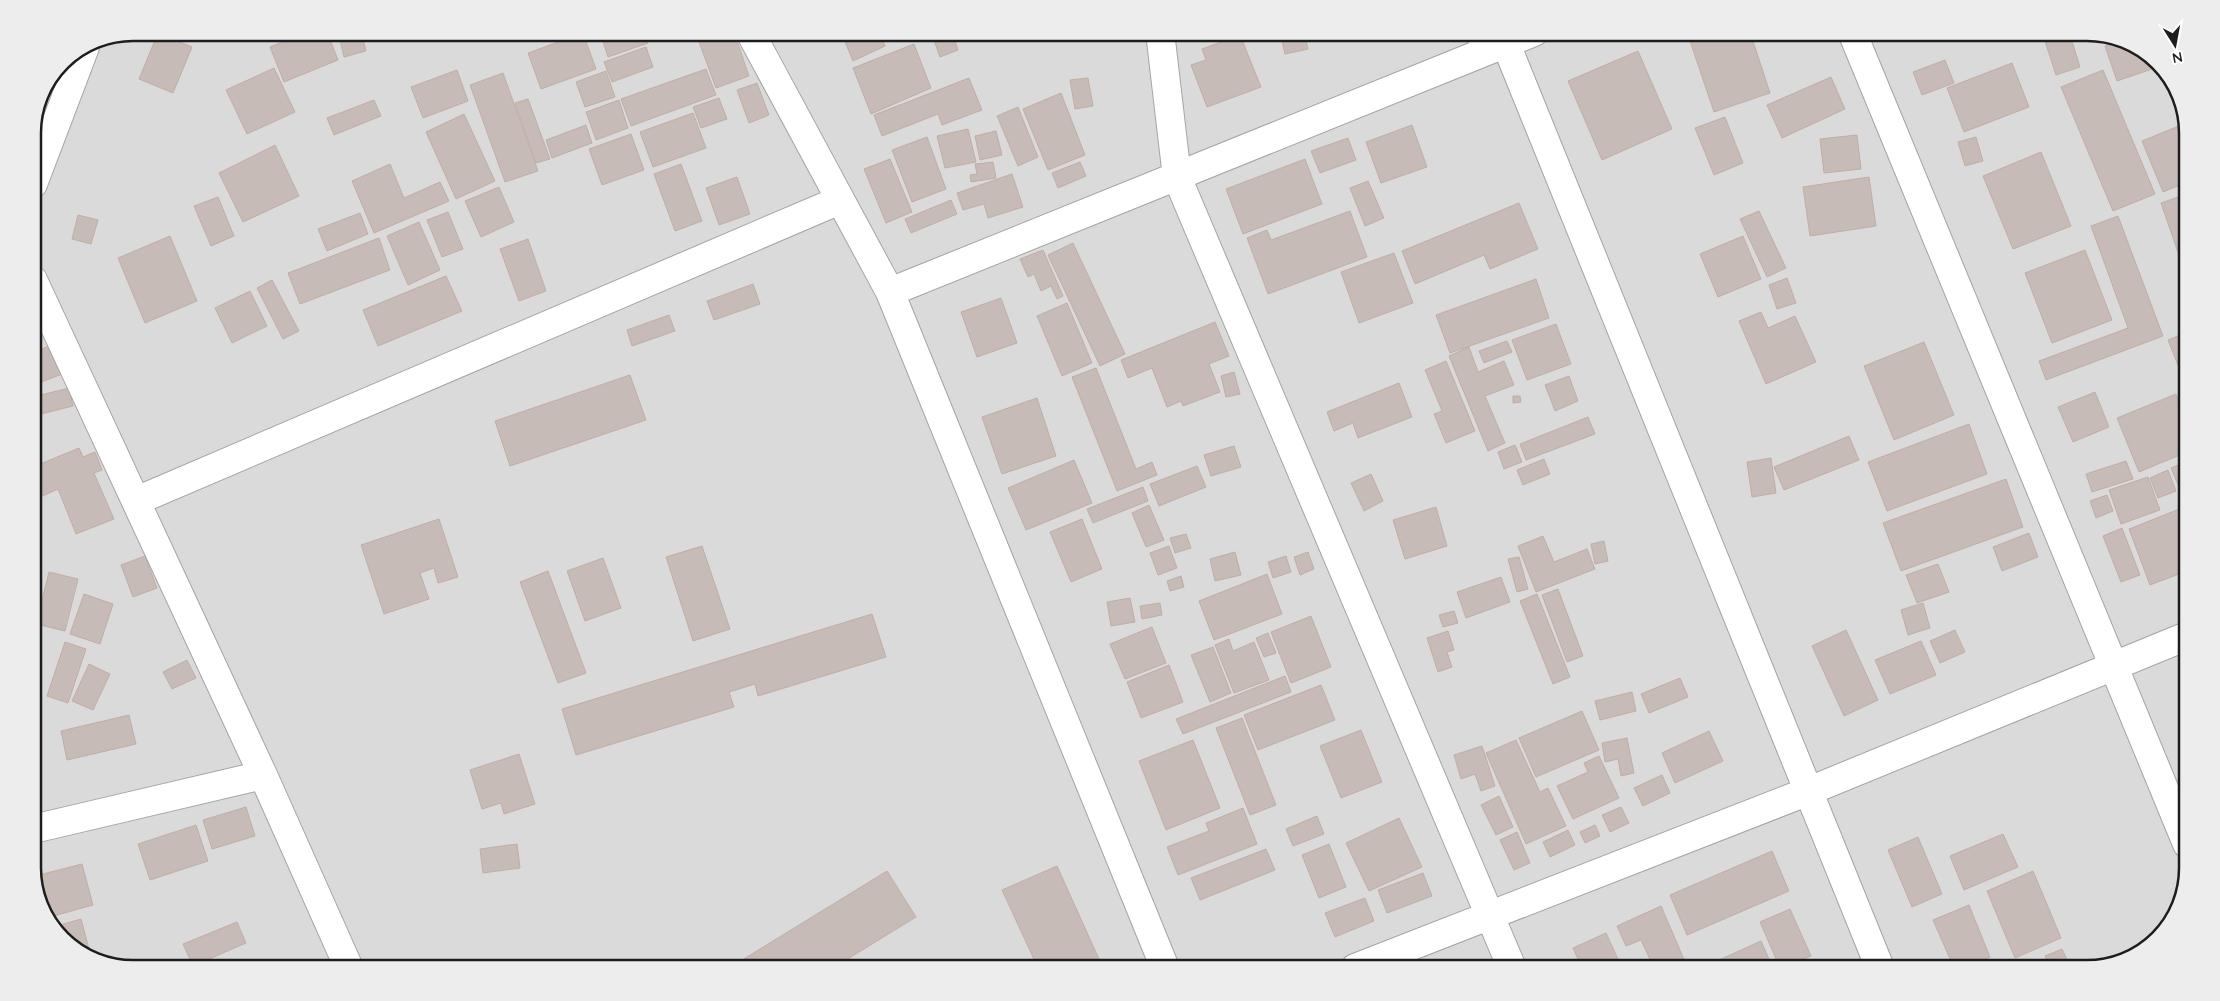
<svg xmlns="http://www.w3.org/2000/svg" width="2220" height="1001" font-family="Quicksand,sans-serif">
  <rect width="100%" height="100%" fill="#eee9e3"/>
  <path fill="#dbdada" d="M133 32H2087L2126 40 2170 77 2187 127V868L2180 907 2143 951 2087 968H133L94 961 50 924 33 875V127L40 94 62 62 95 40Z"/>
  <path fill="#c6bbb6" stroke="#c0aea5" d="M306 32H327L338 60 284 82 270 47Z
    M338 32H361L366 51 344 57Z
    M600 32H644L648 43 608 57Z
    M654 32H685L658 42Z
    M726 32H734L749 76 716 88 699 42Z
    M841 32H879L885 46 853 61Z
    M931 32H952L958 50 940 57Z
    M1280 32H1304L1308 49 1285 54Z
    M1350 32H1397L1396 41Z
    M1687 32H1750L1770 93 1714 112Z
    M2042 32H2069L2080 67 2056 75Z
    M158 33 192 47 173 93 139 79Z
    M583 33 596 69 541 89 528 53Z
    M1240 35 1261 87 1207 107 1191 65 1206 60 1202 49Z
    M2123 40H2126L2158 67 2117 81 2105 46Z
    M914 44 931 88 871 114 853 68Z
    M646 47 653 67 612 82 604 62Z
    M1638 51 1672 129 1602 160 1568 81Z
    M1945 60 1954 83 1922 95 1913 72Z
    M2012 63 2029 107 1964 132 1947 88Z
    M274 68 295 112 247 134 226 90Z
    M706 69 716 95 631 126 621 99Z
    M457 70 468 101 423 118 411 87Z
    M2103 70 2155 194 2113 211 2061 87Z
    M606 71 615 97 585 107 576 82Z
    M503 73 538 171 505 182 470 85Z
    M1831 77 1845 109 1782 138 1767 105Z
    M969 78 982 110 942 125 938 114 882 136 874 115Z
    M1088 78 1093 106 1075 109 1070 80Z
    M757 83 769 115 749 123 737 90Z
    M1061 93 1085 155 1048 170 1023 109Z
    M719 98 727 119 701 128 693 107Z
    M528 99 550 159 536 163 515 103Z
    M374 100 381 116 334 135 327 118Z
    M619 100 628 128 596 140 586 112Z
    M1018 107 1038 157 1018 166 997 116Z
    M693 113 706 148 653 167 640 132Z
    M464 114 495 181 456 199 426 132Z
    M1725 117 1743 163 1714 175 1695 128Z
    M2186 123 2187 182 2163 192 2142 141Z
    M586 125 592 143 552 158 546 140Z
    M1412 125 1427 167 1381 183 1366 142Z
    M968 129 976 162 945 168 937 136Z
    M996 131 1002 155 980 160 975 136Z
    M631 134 644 170 602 185 589 149Z
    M1857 135 1861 169 1824 173 1820 139Z
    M927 137 946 189 912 202 892 150Z
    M1976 137 1983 161 1965 166 1958 142Z
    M1348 138 1356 160 1320 173 1311 151Z
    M275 145 299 196 243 222 219 173Z
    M2041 152 2071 226 2013 249 1983 176Z
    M890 159 912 212 886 223 864 169Z
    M1305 159 1322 204 1243 234 1226 189Z
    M993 162 996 178 971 182 970 175 977 174 975 164Z
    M1080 162 1086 176 1058 188 1052 173Z
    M390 164 404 198 440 182 449 201 374 233 352 181Z
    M681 164 702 221 675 231 654 174Z
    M1012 174 1023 207 988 218 984 204 963 210 957 193Z
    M737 177 750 214 719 225 706 188Z
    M1869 177 1876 226 1810 236 1803 187Z
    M1368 181 1384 218 1365 226 1350 188Z
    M499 187 514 222 481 237 465 201Z
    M2187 194V265L2183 267 2161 203Z
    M218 197 234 236 211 246 194 206Z
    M951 200 957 214 911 233 905 219Z
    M1519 203 1538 249 1490 269 1484 255 1415 284 1402 251Z
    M1350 211 1367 257 1268 294 1247 238 1267 230 1271 240Z
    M1759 211 1786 268 1767 277 1740 219Z
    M448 212 463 249 442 257 427 220Z
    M360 213 368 234 327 251 318 229Z
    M78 215 98 220 91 244 72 239Z
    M2118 216 2163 336 2046 380 2039 361 2128 328 2091 226Z
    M419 222 440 270 408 285 387 236Z
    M170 236 197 301 145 323 118 258Z
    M1743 236 1761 279 1718 297 1700 254Z
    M379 238 390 270 300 304 288 273Z
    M528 239 546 291 519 301 500 249Z
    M1073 243 1125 354 1100 366 1048 255Z
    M1043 250 1063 296 1057 299 1051 286 1041 291 1034 274 1028 277 1020 259Z
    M2085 250 2112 320 2052 343 2025 273Z
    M1394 253 1413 303 1359 323 1341 272Z
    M446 276 462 311 378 346 363 310Z
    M1787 278 1796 303 1777 309 1769 285Z
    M1536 279 1549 318 1450 353 1436 315Z
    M272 280 299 331 283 339 257 288Z
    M753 284 760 304 714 320 707 301Z
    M250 291 267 326 232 343 215 308Z
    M1001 298 1017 343 977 357 961 312Z
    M1067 303 1092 363 1062 376 1037 316Z
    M1761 312 1768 328 1795 316 1816 362 1766 384 1739 321Z
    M669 315 675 331 632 346 627 330Z
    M1215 322 1229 356 1209 364 1220 392 1183 406 1181 401 1167 407 1152 368 1128 378 1121 360Z
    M1556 324 1571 364 1527 380 1512 340Z
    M2187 332V388L2168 340Z
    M1507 341 1512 352 1484 363 1479 351Z
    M1924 342 1954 415 1894 440 1864 366Z
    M53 344 65 373 41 382 33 361V353Z
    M1469 347 1478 372 1504 361 1514 385 1485 396 1505 443 1488 451 1449 356Z
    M1446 361 1475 431 1446 443 1434 414 1442 411 1425 370Z
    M1096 368 1136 469 1152 462 1157 475 1117 491 1072 377Z
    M1234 372 1240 394 1226 397 1221 376Z
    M630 375 646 420 510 466 495 421Z
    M1569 376 1578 401 1555 411 1545 385Z
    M1399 383 1412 417 1358 438 1353 423 1334 431 1327 412Z
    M69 388 73 406 33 416V397Z
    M2095 392 2109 427 2073 442 2058 407Z
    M2176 394 2187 423V452L2139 472 2117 418Z
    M1513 396H1520L1521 402 1513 403Z
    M1037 398 1056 456 1002 474 982 417Z
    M1588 417 1595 434 1526 460 1520 444Z
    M1969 424 1987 474 1887 511 1868 462Z
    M1849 436 1859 460 1784 490 1774 467Z
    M1515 445 1522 462 1504 469 1498 452Z
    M1234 446 1241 467 1211 476 1204 455Z
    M79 448 83 457 95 452 102 470 94 473 114 519 76 534 58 489 36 499 33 490V467Z
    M1771 458 1776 493 1752 497 1747 462Z
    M1544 459 1550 474 1523 485 1517 470Z
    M1074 460 1092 503 1026 530 1008 488Z
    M2126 461 2133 479 2092 492 2086 474Z
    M2187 461V498L2184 499 2171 468Z
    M1197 466 1206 487 1159 506 1150 484Z
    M2168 470 2176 491 2158 498 2150 478Z
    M1371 474 1383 501 1364 511 1351 483Z
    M2148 477 2160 510 2121 524 2109 490Z
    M2006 479 2023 527 1901 571 1883 523Z
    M1143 487 1148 501 1093 523 1087 509Z
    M2107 495 2113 511 2096 518 2090 501Z
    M1149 505 1164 540 1146 547 1132 513Z
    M2187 506V571L2150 585 2129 529Z
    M1436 507 1447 546 1405 559 1393 520Z
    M439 519 458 577 438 583 434 568 420 573 429 599 384 614 361 545Z
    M1082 519 1102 569 1071 582 1050 532Z
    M2122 528 2140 575 2121 582 2103 536Z
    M2029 533 2038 557 2002 571 1993 547Z
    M1186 534 1191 548 1175 553 1170 538Z
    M1543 536 1554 562 1587 549 1595 569 1536 592 1518 546Z
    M1604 541 1608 561 1595 564 1591 544Z
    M702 546 730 629 693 641 666 557Z
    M1169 546 1177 568 1158 575 1150 553Z
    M1235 552 1241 575 1215 581 1210 559Z
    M1308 552 1314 569 1300 575 1294 557Z
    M145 556 157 588 133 597 121 565Z
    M1286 556 1291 572 1273 578 1268 562Z
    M1519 557 1528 589 1517 592 1508 559Z
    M603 558 621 608 585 621 567 571Z
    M1938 564 1949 592 1917 603 1906 575Z
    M548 571 586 673 558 683 520 582Z
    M49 572 78 579 65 631 36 624Z
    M1267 574 1282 614 1214 640 1199 601Z
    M1181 576 1184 587 1170 591 1167 581Z
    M1501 577 1510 602 1466 618 1457 592Z
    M1558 589 1583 656 1567 662 1542 595Z
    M84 594 113 604 100 644 70 634Z
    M1537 594 1570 677 1553 684 1520 601Z
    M1130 598 1135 622 1111 626 1107 602Z
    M1160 603 1162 615 1142 619 1140 606Z
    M1923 603 1930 628 1908 635 1901 610Z
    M1454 611 1458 623 1443 627 1439 615Z
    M872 614 886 657 758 696 755 684 729 692 734 707 576 755 562 709Z
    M1311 616 1331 667 1291 683 1271 632Z
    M1152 627 1166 663 1125 679 1110 644Z
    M1846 630 1878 700 1844 716 1812 646Z
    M1955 630 1965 652 1940 663 1930 641Z
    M1448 631 1454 650 1447 652 1452 667 1438 672 1427 638Z
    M1268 633 1276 653 1264 657 1256 638Z
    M1229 639 1233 651 1254 642 1269 680 1234 693 1215 645Z
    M1921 641 1936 675 1890 694 1875 660Z
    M65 642 86 649 68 703 47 696Z
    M1213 647 1231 693 1210 702 1191 655Z
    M187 660 196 678 172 689 163 672Z
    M89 664 110 674 93 710 72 701Z
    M1169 665 1183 702 1141 718 1127 682Z
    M1285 676 1291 692 1183 734 1176 719Z
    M1680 678 1688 697 1649 713 1641 694Z
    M1321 685 1335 720 1258 750 1244 715Z
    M1632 692 1636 711 1600 720 1595 701Z
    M1582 711 1599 750 1536 777 1519 738Z
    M129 715 136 744 67 760 61 731Z
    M1242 718 1276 805 1250 815 1216 728Z
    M1361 730 1382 782 1341 798 1320 746Z
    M1709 731 1723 761 1675 783 1662 753Z
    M1627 738 1634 773 1621 776 1618 759 1605 762 1602 743Z
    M1193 740 1220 808 1166 830 1139 761Z
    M1516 740 1540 792 1548 788 1566 826 1526 844 1486 753Z
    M1482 746 1495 786 1481 791 1475 774 1461 779 1454 755Z
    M519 754 535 804 504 814 501 803 482 809 470 770Z
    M1599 756 1619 798 1573 819 1557 786 1588 772 1584 763Z
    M1662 775 1670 793 1643 806 1634 788Z
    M1499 796 1513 827 1496 835 1481 805Z
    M246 807 255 836 212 849 203 820Z
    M1621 807 1629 823 1610 832 1602 815Z
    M1243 808 1257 844 1178 875 1167 847 1209 831 1206 823Z
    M1317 816 1324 834 1293 846 1286 829Z
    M1399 818 1422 867 1369 891 1346 843Z
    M196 825 208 861 150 880 138 844Z
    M1595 825 1600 836 1585 843 1580 832Z
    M1568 830 1575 845 1550 857 1543 842Z
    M1517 832 1530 863 1514 870 1500 840Z
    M2003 834 2018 867 1964 890 1950 856Z
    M1918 837 1942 894 1912 907 1888 850Z
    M517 844 520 868 483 873 480 849Z
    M1329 844 1346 887 1319 898 1302 855Z
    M1266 849 1275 870 1200 900 1191 878Z
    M1772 851 1789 891 1687 935 1670 895Z
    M82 864 93 905 50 917 39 875Z
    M1057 866 1103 968H1038L1002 890Z
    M887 871 916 917 833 968H729Z
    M2033 871 2061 938 2015 958 1987 891Z
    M1423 873 1432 896 1387 913 1378 890Z
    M1365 898 1374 921 1335 937 1325 913Z
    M1969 905 1990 957 1962 968H1954L1933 920Z
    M1661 906 1686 964 1676 968H1654L1641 940 1626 946 1617 926Z
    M1790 909 1811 956 1780 968 1760 922Z
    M81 919 89 949 82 951 53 927Z
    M237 922 246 943 193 966 183 944Z
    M1606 933 1622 968H1582L1573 948Z
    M1761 941 1773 968H1707L1706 966Z
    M2062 949 2071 968H2051L2045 956Z
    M2040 959 2044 968H2023L2022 967Z"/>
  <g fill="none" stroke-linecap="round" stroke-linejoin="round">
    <g stroke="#a4a4a4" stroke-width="30">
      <path id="street" d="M750 32 890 292 1165 968
        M1160 32 1177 177 1512 968
        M1478 32 1506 44 1880 968
        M1852 32 2187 844
        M33 184 85 47
        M33 280 263 775 349 968
        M890 292 1534 32
        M136 501 840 200
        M33 829 263 775
        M1355 968 1809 791 2187 636"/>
    </g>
    <use href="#street" stroke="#fff" stroke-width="28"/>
  </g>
  <path d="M0 0H2220V1001H0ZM133 41H2087A92 92 0 0 1 2179 133V868A92 92 0 0 1 2087 960H133A92 92 0 0 1 41 868V133A92 92 0 0 1 133 41Z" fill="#ededed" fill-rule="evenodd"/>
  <path fill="none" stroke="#1d1d1d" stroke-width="2.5" d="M133 41H2087A92 92 0 0 1 2179 133V868A92 92 0 0 1 2087 960H133A92 92 0 0 1 41 868V133A92 92 0 0 1 133 41Z"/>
  <g transform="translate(2175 45) rotate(169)" stroke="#ffffff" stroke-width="4" paint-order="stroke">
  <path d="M0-4L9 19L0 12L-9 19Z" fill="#1d1d1d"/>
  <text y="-8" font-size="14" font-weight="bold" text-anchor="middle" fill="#1d1d1d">N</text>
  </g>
</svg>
